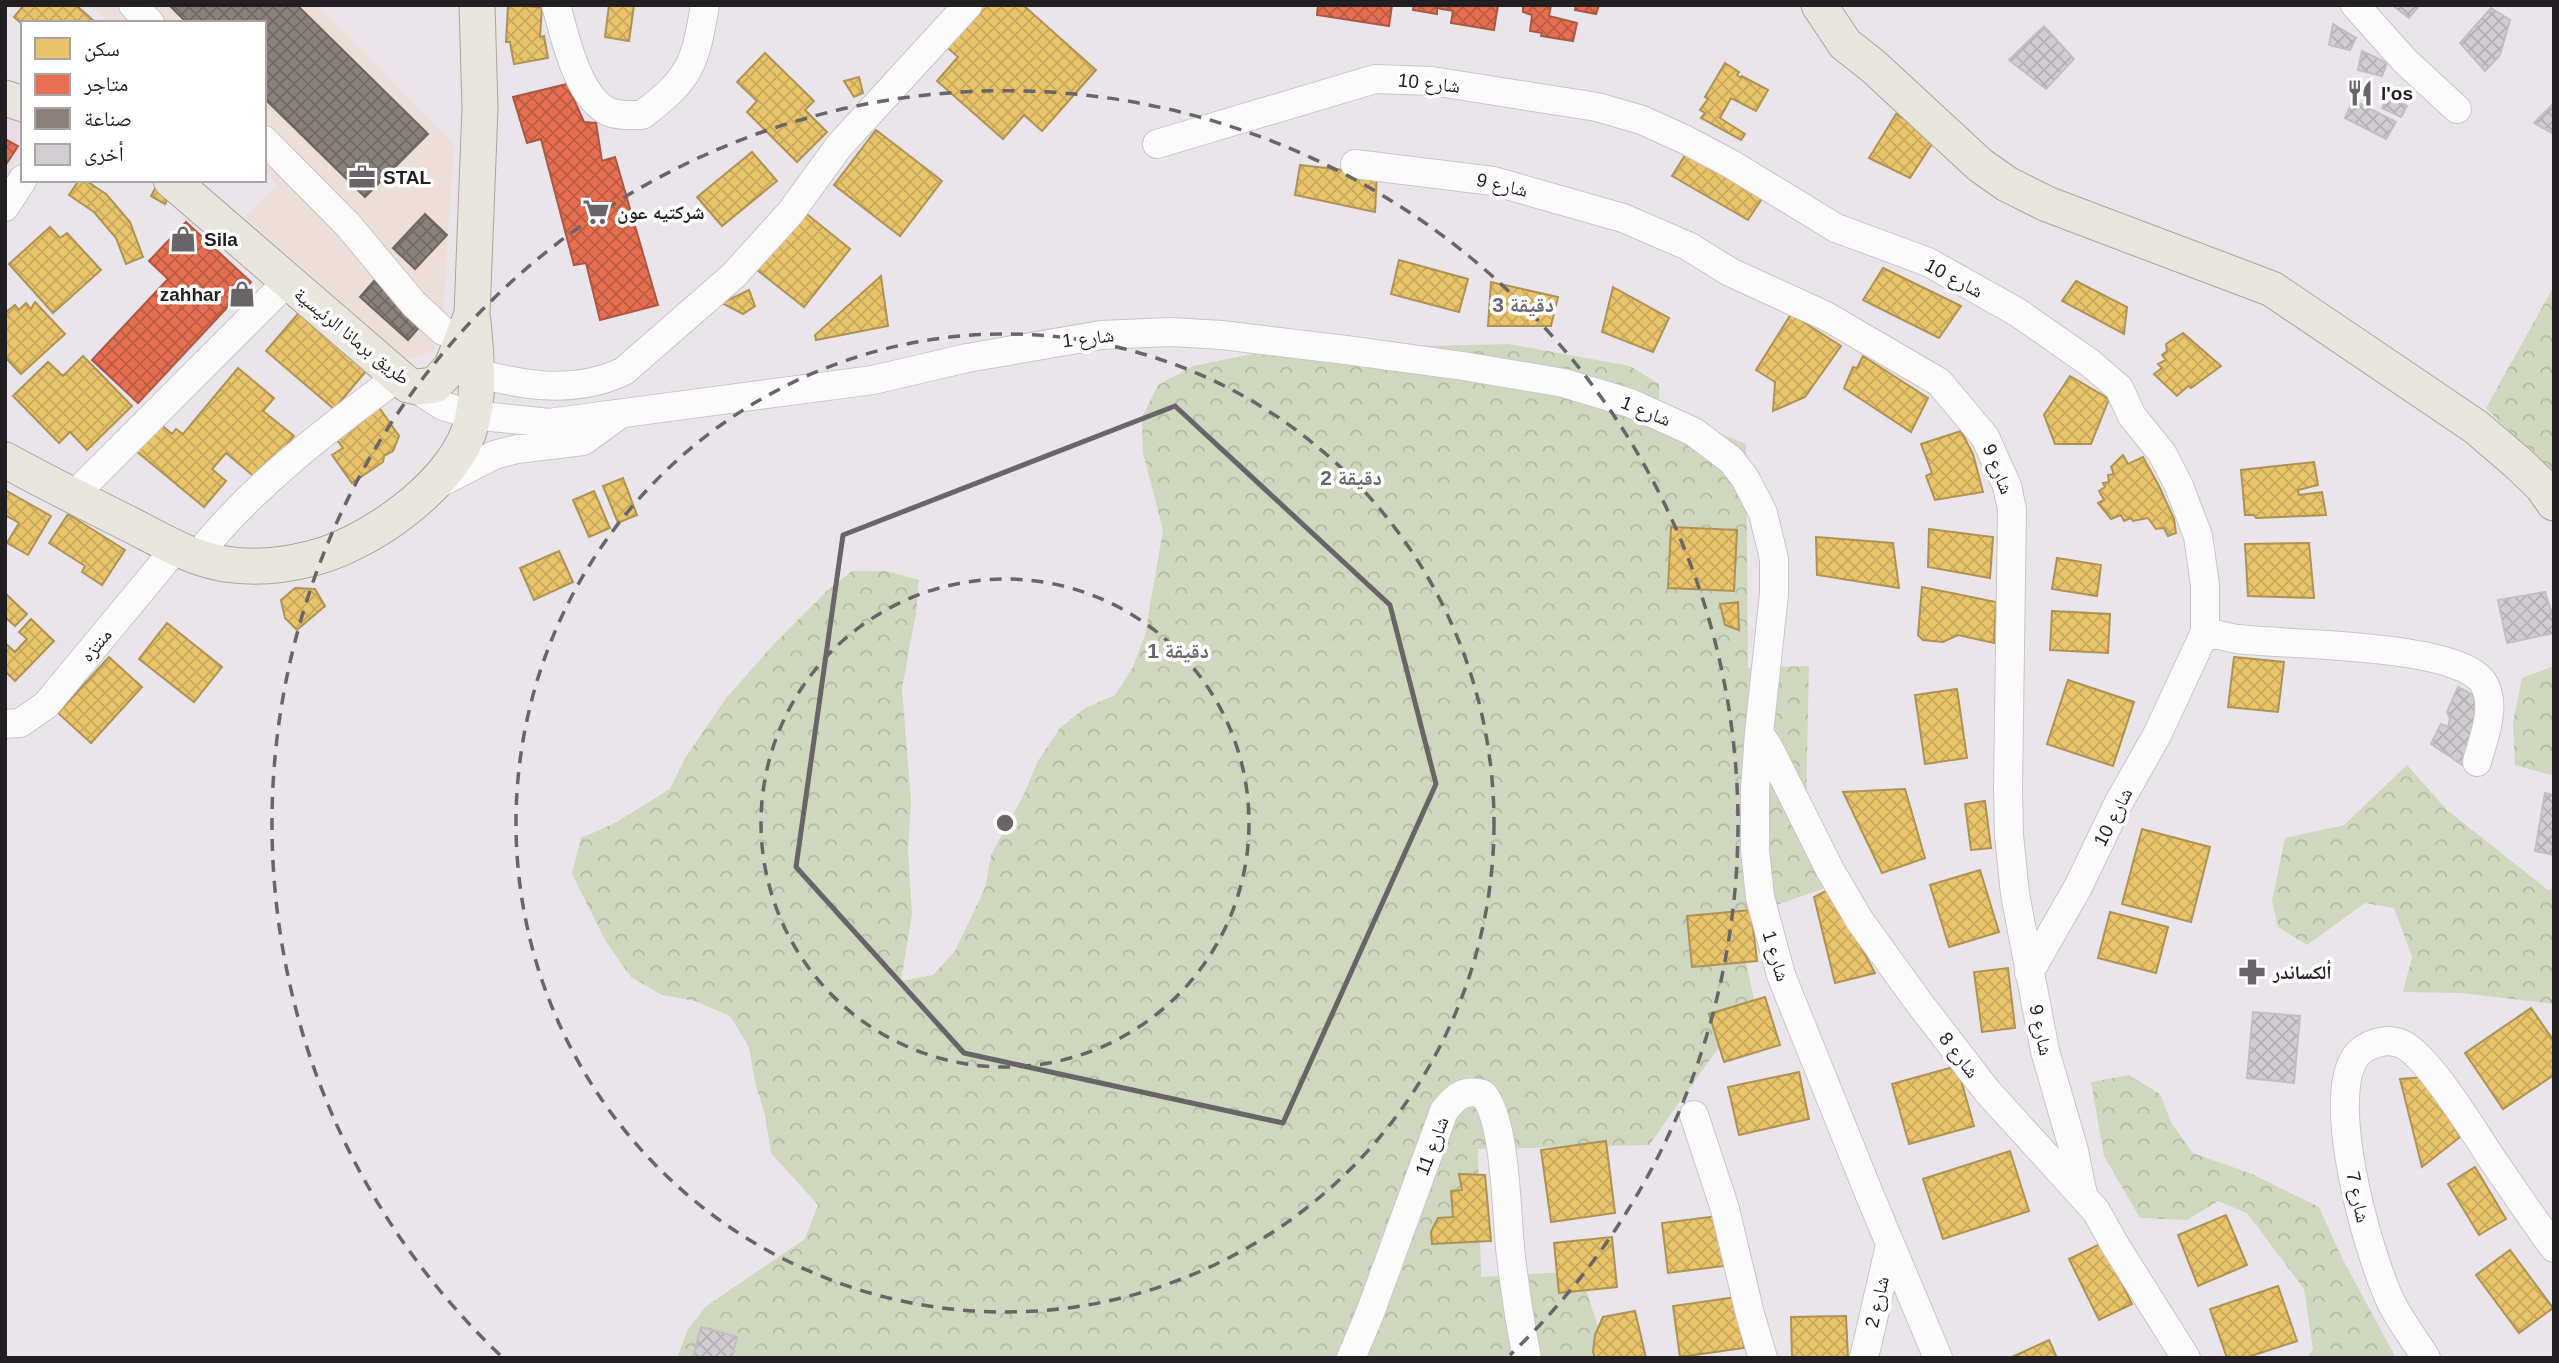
<svg xmlns="http://www.w3.org/2000/svg" width="2559" height="1363" font-family="Helvetica,'Noto Naskh Arabic',sans-serif">
  <defs>
    <pattern id="forest-crowns" width="20" height="18" patternUnits="userSpaceOnUse" patternTransform="scale(1.75)"><rect width="20" height="18" fill="#cfd8be"/><path d="M2 6a3 3 0 1 1 6 0M12 15a3 3 0 1 1 6 0" fill="none" stroke="#b1b9a3"/></pattern>
    <pattern id="homes-cross-hatch" width="8" height="8" patternUnits="userSpaceOnUse" patternTransform="scale(1.75)"><rect width="8" height="8" fill="#e9c46a"/><path d="M0 0l8 8M0 8l8-8" fill="none" stroke="#c8a85c"/></pattern>
    <pattern id="shops-cross-hatch" width="8" height="8" patternUnits="userSpaceOnUse" patternTransform="scale(1.75)"><rect width="8" height="8" fill="#e76f51"/><path d="M0 0l8 8M0 8l8-8" fill="none" stroke="#bb5b43"/></pattern>
    <pattern id="industry-cross-hatch" width="8" height="8" patternUnits="userSpaceOnUse" patternTransform="scale(1.75)"><rect width="8" height="8" fill="#8a817c"/><path d="M0 0l8 8M0 8l8-8" fill="none" stroke="#706965"/></pattern>
    <pattern id="building-cross-hatch" width="8" height="8" patternUnits="userSpaceOnUse" patternTransform="scale(1.75)"><rect width="8" height="8" fill="#d1cdd1"/><path d="M0 0l8 8M0 8l8-8" fill="none" stroke="#b3b0b3"/></pattern>
  </defs>
  <rect width="100%" height="100%" fill="#eae5ea"/>
  <path fill="#eadce7" d="M5 112 23 121V151L5 181Z"/>
  <path fill="#ecded8" d="M91 5H317L454 145 443 313 433 351 407 360 245 217 277 184 264 171V23H109Z"/>
  <path fill="url(#forest-crowns)" d="M2554 286V476L2486 408Z
    M1509 344 1630 366 1659 384V409L1746 444 1748 668 1809 666 1805 854 1828 887 1736 919 1754 998 1649 1145 1478 1149 1481 1277 1580 1271 1608 1358H677L687 1331 705 1307 805 1239 818 1205 771 1153 765 1115 755 1082 749 1047 730 1016 695 1001 662 995 631 977 606 942 572 874 581 838 615 823 670 789 685 758 727 697 774 644 827 591 852 571H886L919 580 916 613 902 688 911 801 908 850 912 915 901 981 933 975 955 951 985 888 991 855 1023 796 1038 761 1060 728 1085 708 1115 695 1133 667 1145 635 1163 530 1143 453 1142 417 1158 385 1193 366 1263 352 1296 349Z
    M2554 666V776L2515 765 2513 723 2522 678Z
    M2407 765 2447 810 2548 890 2554 888V1004L2461 993 2403 992 2412 957 2394 908 2365 903 2307 945 2278 927 2272 901 2285 838 2344 825Z
    M2129 1075 2160 1094 2172 1124 2193 1153 2252 1174 2319 1207 2342 1258 2396 1358H2307L2313 1349 2304 1289 2247 1213 2218 1201 2187 1220 2140 1218 2104 1156 2091 1082Z"/>
  <path fill="url(#homes-cross-hatch)" stroke="#ad9254" stroke-width="2" d="M24 5H76L96 23H23V25L14 17Z
    M508 5 542 7 540 37 544 36 548 58 514 64 510 42H506Z
    M609 5H634L629 41 605 37Z
    M976 5H1023L1096 70 1042 131 1024 115 1003 139 937 81 958 57 942 43Z
    M765 53 814 101 805 110 827 132 797 162 747 112 757 101 737 82Z
    M1725 63 1739 72 1737 75 1741 78 1742 76 1768 90 1756 111 1731 98 1720 118 1745 134 1741 140 1701 118 1705 113 1700 110 1708 99 1705 97Z
    M859 77 863 93 854 97 844 81Z
    M1896 114 1937 136 1910 178 1869 158Z
    M876 130 942 181 900 236 834 185Z
    M752 152 777 181 722 226 697 197Z
    M1687 152 1765 194 1748 220 1672 176Z
    M1300 165 1377 174 1375 212 1295 195Z
    M79 180H85L106 194 130 222 143 257 126 264 116 238 94 212 69 195Z
    M158 183 172 190 165 204 151 196Z
    M803 211 850 249 804 307 757 270Z
    M50 227 60 238 67 233 101 270 53 313 9 264Z
    M1399 260 1468 279 1459 312 1391 294Z
    M1883 268 1961 306 1939 338 1863 300Z
    M881 276 888 326 816 340 815 335Z
    M2076 281 2127 307 2124 334 2062 301Z
    M1491 282 1558 297 1551 326H1488Z
    M1613 287 1669 318 1653 352 1602 332Z
    M749 290 755 306 743 314 722 303Z
    M35 302 65 334 21 374 5 357V313L15 305 19 310 26 303 31 309Z
    M303 308 371 365 334 409 266 351Z
    M1791 314 1841 346 1805 397 1773 411 1775 382 1756 370Z
    M2183 333 2221 366 2191 388 2188 386 2177 396 2154 374 2162 368 2158 364 2166 360 2162 355 2167 351 2166 344Z
    M83 356 132 406 87 450 70 432 59 443 13 396 48 362 63 376Z
    M1863 356 1928 398 1911 432 1844 388 1853 367 1857 368Z
    M238 368 274 398 263 411 294 436 258 480 226 453 212 469 226 481 204 507 135 450 158 422 172 434 176 429 183 434Z
    M2070 376 2109 399 2091 444H2055L2044 415Z
    M378 406 399 436 393 451 384 456 383 462 352 483 332 455 343 448 334 436Z
    M1961 431 1973 454 1983 492 1935 500 1926 476 1932 473 1921 444Z
    M2123 455 2128 464 2143 457 2159 486 2174 519 2176 533 2168 536 2164 528 2156 529 2148 518 2133 521 2131 518 2124 521 2121 515 2111 519 2098 503 2104 500 2099 491 2105 487 2103 483 2109 482 2108 475 2114 474 2111 467Z
    M2314 462 2318 485 2298 490 2299 495 2322 492 2326 515 2256 518 2254 515H2245L2241 470Z
    M623 478 637 515 618 523 603 486Z
    M5 490 51 516 28 555 7 543 19 523 5 515Z
    M594 491 610 528 589 537 573 500Z
    M68 514 125 550 102 585 82 572 85 566 49 543Z
    M1671 527 1737 530 1734 591 1668 588Z
    M1929 529 1993 537 1990 578 1928 567Z
    M1816 537 1893 543 1899 588 1817 575Z
    M2309 543 2314 598 2248 596 2245 544Z
    M559 551 573 582 534 600 520 568Z
    M2057 558 2101 565 2097 596 2052 589Z
    M1922 587 1996 602 1994 643 1958 635 1943 642 1923 640 1918 635Z
    M295 588 315 589 325 606 297 630 285 618 281 600Z
    M5 593 27 614 15 626 5 617Z
    M1738 602 1739 630 1725 625 1720 604Z
    M2052 611 2110 614 2108 653 2050 650Z
    M31 619 54 641 15 681 5 671V643L15 652 27 639 19 632Z
    M167 623 222 667 194 702 139 659Z
    M109 657 142 687 91 743 58 713Z
    M2234 657 2284 662 2278 712 2228 707Z
    M2068 680 2134 702 2113 766 2047 744Z
    M1957 689 1967 758 1925 764 1915 695Z
    M1905 789 1925 858 1882 873 1843 792Z
    M1985 801 1991 848 1971 850 1965 804Z
    M2142 829 2210 847 2191 922 2122 904Z
    M1980 870 1999 932 1949 947 1930 885Z
    M1830 889 1875 973 1835 983 1814 897Z
    M1751 910 1757 961 1692 967 1687 916Z
    M2110 912 2168 927 2156 973 2098 958Z
    M2008 968 2015 1028 1982 1032 1974 972Z
    M1765 997 1780 1045 1724 1062 1709 1014Z
    M2531 1008 2554 1041V1075L2503 1109 2465 1053Z
    M1957 1066 1974 1126 1909 1144 1892 1084Z
    M1799 1072 1809 1119 1739 1135 1728 1087Z
    M2425 1077 2460 1137 2422 1167 2400 1079Z
    M1606 1141 1615 1213 1551 1222 1541 1150Z
    M2010 1151 2029 1211 1943 1239 1923 1179Z
    M2475 1167 2506 1219 2479 1235 2448 1184Z
    M1459 1174 1485 1175 1491 1241 1432 1244 1431 1232 1438 1218 1453 1217 1451 1191 1462 1190Z
    M2226 1215 2247 1265 2198 1286 2178 1235Z
    M1717 1216 1724 1266 1668 1273 1662 1223Z
    M1612 1237 1617 1287 1559 1293 1554 1243Z
    M2102 1243 2132 1304 2099 1320 2069 1259Z
    M2510 1250 2553 1308 2519 1333 2476 1275Z
    M2278 1286 2297 1341 2245 1358H2227L2210 1309Z
    M1737 1297 1744 1348 1680 1357 1673 1306Z
    M1635 1311 1646 1358H1595L1593 1352 1595 1335 1603 1317Z
    M1846 1316 1848 1358H1792L1791 1317Z
    M2049 1340 2057 1358H2010Z"/>
  <path fill="url(#shops-cross-hatch)" stroke="#ac5743" stroke-width="2" d="M1318 5H1392L1389 26 1317 15Z
    M1414 5H1498L1494 30 1451 23 1453 11 1437 8V14L1413 10Z
    M1523 5H1551L1549 16 1577 23 1573 41 1541 36 1542 33 1530 31 1532 15 1523 12Z
    M1576 5H1599L1596 14 1575 10Z
    M567 84 584 122 596 123 602 161 615 157 658 305 600 320 586 263 574 265 541 139 527 143 513 97Z
    M5 139 18 146 5 166Z
    M186 222 251 282 138 403 92 360 168 279 149 261Z"/>
  <path fill="url(#industry-cross-hatch)" stroke="#6b6461" stroke-width="2" d="M169 5H297L428 134 365 197 264 98V23H187Z
    M425 214 447 235 415 269 393 248Z
    M374 281 422 324 408 340 360 297Z"/>
  <path fill="url(#building-cross-hatch)" stroke="#c1bec1" stroke-width="2" d="M2392 5H2420L2409 18Z
    M2491 8 2510 20 2500 55 2485 71 2460 43Z
    M2333 24 2356 38 2350 50 2329 45Z
    M2044 26 2074 59 2046 89 2009 60Z
    M2362 51 2387 63 2382 76 2358 70Z
    M2388 97 2407 106 2401 117 2382 108Z
    M2353 100 2396 122 2386 139 2345 118Z
    M2554 103V134L2534 123Z
    M2545 592 2554 620V633L2507 643 2498 600Z
    M2458 687 2475 696 2477 722 2470 770 2431 744 2441 724 2448 727 2450 719 2447 712Z
    M2545 793 2554 795V855L2535 851Z
    M2253 1012 2300 1016 2294 1083 2247 1078Z
    M701 1327 737 1337 732 1358H693Z"/>
  <g fill="none" stroke-linecap="round" stroke-linejoin="round">
    <g stroke="#c7c4c7" stroke-width="30">
      <path id="minor" d="M133 5 150 23
        M556 5C565 36 577 97 609 112 619 116 631 115 642 115 691 78 695 64 705 5
        M2355 5 2405 61 2457 109
        M264 140 348 225 414 304 443 331 463 336
        M1157 144 1375 79 1432 81 1597 107 1642 120 1686 140 1731 164 1836 228 1928 262 2017 312 2090 363 2119 388 2132 416 2162 453 2179 486 2198 536 2205 585V632L2157 735 2118 804 2078 887 2029 973
        M1355 164 1493 181 1623 218 1688 246 1730 272 1826 316 1939 382 1985 437 2007 486 2012 509 2008 788 2009 835 2015 894 2045 1051 2074 1151 2083 1195
        M5 207 23 179
        M456 367C512 384 570 397 624 371L733 276 791 212 839 146 968 5
        M413 386 443 406 473 415 549 423 873 380 967 358 1101 335 1170 332 1222 335 1346 350 1463 366 1564 383 1630 403 1694 432 1731 460 1745 478 1763 513 1774 559V594L1759 733 1755 790V850L1760 897 1781 975 1868 1191 1938 1358
        M436 485 494 455 517 449 583 441 619 415
        M73 496 287 282
        M196 557C252 486 326 430 398 377
        M2205 632C2216 634 2226 637 2237 639 2285 645 2461 643 2484 684 2497 707 2483 739 2477 762
        M5 724 20 723 46 705 176 548
        M1759 733 1769 748 1830 870 1860 921 1917 1000 1987 1091 2096 1211 2115 1245 2186 1358
        M1694 1115 1725 1209 1750 1314 1763 1358
        M1351 1358 1370 1313 1444 1111C1456 1096 1464 1089 1483 1094 1507 1122 1506 1218 1511 1257 1515 1290 1520 1324 1527 1358
        M1864 1358 1890 1245
        M2426 1358C2415 1340 2401 1322 2392 1304 2370 1261 2318 1083 2362 1050 2374 1042 2388 1038 2402 1044 2428 1056 2473 1130 2490 1156 2511 1187 2532 1217 2554 1248"/>
    </g>
    <g stroke="#aaa49a" stroke-width="37">
      <path id="major" d="M1819 5 1845 44 1873 66 1980 165 2007 184 2047 204 2272 289 2476 427 2518 463 2542 486 2554 503
        M5 98 23 104
        M171 180 408 385 417 387 435 385 452 366 472 314 480 108 477 5
        M5 460C44 481 83 501 123 521 156 537 188 558 225 564 252 568 282 566 309 559 366 546 449 488 469 431 481 396 476 357 473 321"/>
    </g>
    <use href="#minor" stroke="#fcfbfc" stroke-width="28"/>
    <use href="#major" stroke="#e9e6e0" stroke-width="35"/>
  </g>
  <path fill="none" stroke="#686468" stroke-width="5" stroke-linejoin="round" d="M1175 406 1390 605 1436 784 1283 1123 964 1053 796 867 843 535Z"/>
  <g fill="none" stroke="#686468" stroke-width="3.5" stroke-dasharray="12 9">
    <circle cx="1005" cy="823" r="244"/>
    <circle cx="1005" cy="823" r="489"/>
    <path d="M500 1355A733 733 0 1 1 1510 1355"/>
  </g>
  <defs>
    <g id="restaurant-bare" transform="scale(2.1)"><path d="M-5-6h1v4h1v-4h1v4h1v-4h1v5L-1.5 .5V6h-2V.5L-5-1ZM5-6V6H3V1.5H1.5Q1.5-4 5-6Z" fill="#686468" stroke="#fff" stroke-width="2.5" paint-order="stroke"/></g>
    <g id="office-bare" transform="scale(2.1)"><path d="M-6-3h4V-5.5h4V-3h4V5H-6ZM-1-4.5V-3h2v-1.5ZM-6 0V1H6V0Z" fill="#686468" stroke="#fff" stroke-width="2.5" paint-order="stroke"/></g>
    <g id="supermarket-bare" transform="scale(2.1)"><path d="M-6-5.5h2.5l.6 2H6L4.5 2H-2.5L-4.4-4H-6ZM-1.5 3.2a1.3 1.3 0 1 0 .1 0ZM3 3.2a1.3 1.3 0 1 0 .1 0Z" fill="#686468" stroke="#fff" stroke-width="2.5" paint-order="stroke"/></g>
    <g id="shop-bare" transform="scale(2.1)"><path d="M-5-2.5h2.3a2.7 3.5 0 0 1 5.4 0H5L5.5 6h-11ZM-1.5-2.5h3a1.5 2.3 0 0 0-3 0Z" fill="#686468" stroke="#fff" stroke-width="2.5" paint-order="stroke"/></g>
    <g id="pharmacy-bare" transform="scale(2.1)"><path d="M-2-6h4v4h4v4h-4v4h-4v-4h-4v-4h4Z" fill="#686468" stroke="#fff" stroke-width="2.5" paint-order="stroke"/></g>
  </defs>
  <g fill-rule="evenodd">
    <use href="#restaurant-bare" x="2360" y="93"/>
    <use href="#office-bare" x="362" y="177"/>
    <use href="#supermarket-bare" x="596" y="212"/>
    <use href="#shop-bare" x="183" y="239"/>
    <use href="#shop-bare" x="242" y="294"/>
    <use href="#pharmacy-bare" x="2252" y="972"/>
  </g>
  <g text-anchor="middle" dominant-baseline="central" stroke-width="7" stroke-linejoin="round" paint-order="stroke">
    <g font-size="19" fill="#221f22" stroke="#fff">
      <text transform="translate(1429 83) rotate(6)">شارع 10</text>
      <text transform="translate(1502 185) rotate(13)">شارع 9</text>
      <text transform="translate(1954 278) rotate(28)">شارع 10</text>
      <text transform="translate(352 336) rotate(39)">طريق برمانا الرئيسية</text>
      <text transform="translate(1088 338) rotate(-7)">شارع 1</text>
      <text transform="translate(1646 411) rotate(22)">شارع 1</text>
      <text transform="translate(1998 469) rotate(68)">شارع 9</text>
      <text transform="translate(96 645) rotate(-50)">منتزه</text>
      <text transform="translate(2113 817) rotate(-63)">شارع 10</text>
      <text transform="translate(1776 956) rotate(73)">شارع 1</text>
      <text transform="translate(2041 1030) rotate(78)">شارع 9</text>
      <text transform="translate(1959 1055) rotate(52)">شارع 8</text>
      <text transform="translate(1432 1146) rotate(-69)">شارع 11</text>
      <text transform="translate(2358 1197) rotate(78)">شارع 7</text>
      <text transform="translate(1877 1302) rotate(-77)">شارع 2</text>
    </g>
    <g font-size="19" font-weight="bold" fill="#221f22" stroke="#fff" text-anchor="start">
      <text x="2381" y="93">l'os</text>
      <text x="383" y="177">STAL</text>
      <text x="617" y="212">شركتيه عون</text>
      <text x="204" y="239">Sila</text>
      <text x="221" y="294" text-anchor="end">zahhar</text>
      <text x="2273" y="972">ألكساندر</text>
    </g>
  </g>
  <circle cx="1005" cy="823" r="10" fill="#686468" stroke="#fff" stroke-width="3.5"/>
  <g font-size="21" text-anchor="middle" font-weight="bold" fill="#686468" stroke="#fff" stroke-width="7" stroke-linejoin="round" paint-order="stroke">
    <text x="1523" y="312">3 دقيقة</text>
    <text x="1351" y="485">2 دقيقة</text>
    <text x="1178" y="658">1 دقيقة</text>
  </g>
  <rect width="2559" height="1363" fill="none" stroke="#221f22" stroke-width="14"/>
  <rect x="21" y="21" width="245" height="161" fill="#ffffff" stroke="#a7a5a7" stroke-width="2"/>
  <rect x="35" y="38" width="35" height="21" fill="#e9c46a" stroke="#a7a5a7" stroke-width="2"/>
  <text x="84" y="56" font-size="21" fill="#221f22">سكن</text>
  <rect x="35" y="74" width="35" height="21" fill="#e76f51" stroke="#a7a5a7" stroke-width="2"/>
  <text x="84" y="91" font-size="21" fill="#221f22">متاجر</text>
  <rect x="35" y="108" width="35" height="21" fill="#8a817c" stroke="#a7a5a7" stroke-width="2"/>
  <text x="84" y="126" font-size="21" fill="#221f22">صناعة</text>
  <rect x="35" y="144" width="35" height="21" fill="#d1cdd1" stroke="#a7a5a7" stroke-width="2"/>
  <text x="84" y="161" font-size="21" fill="#221f22">أخرى</text>
</svg>
